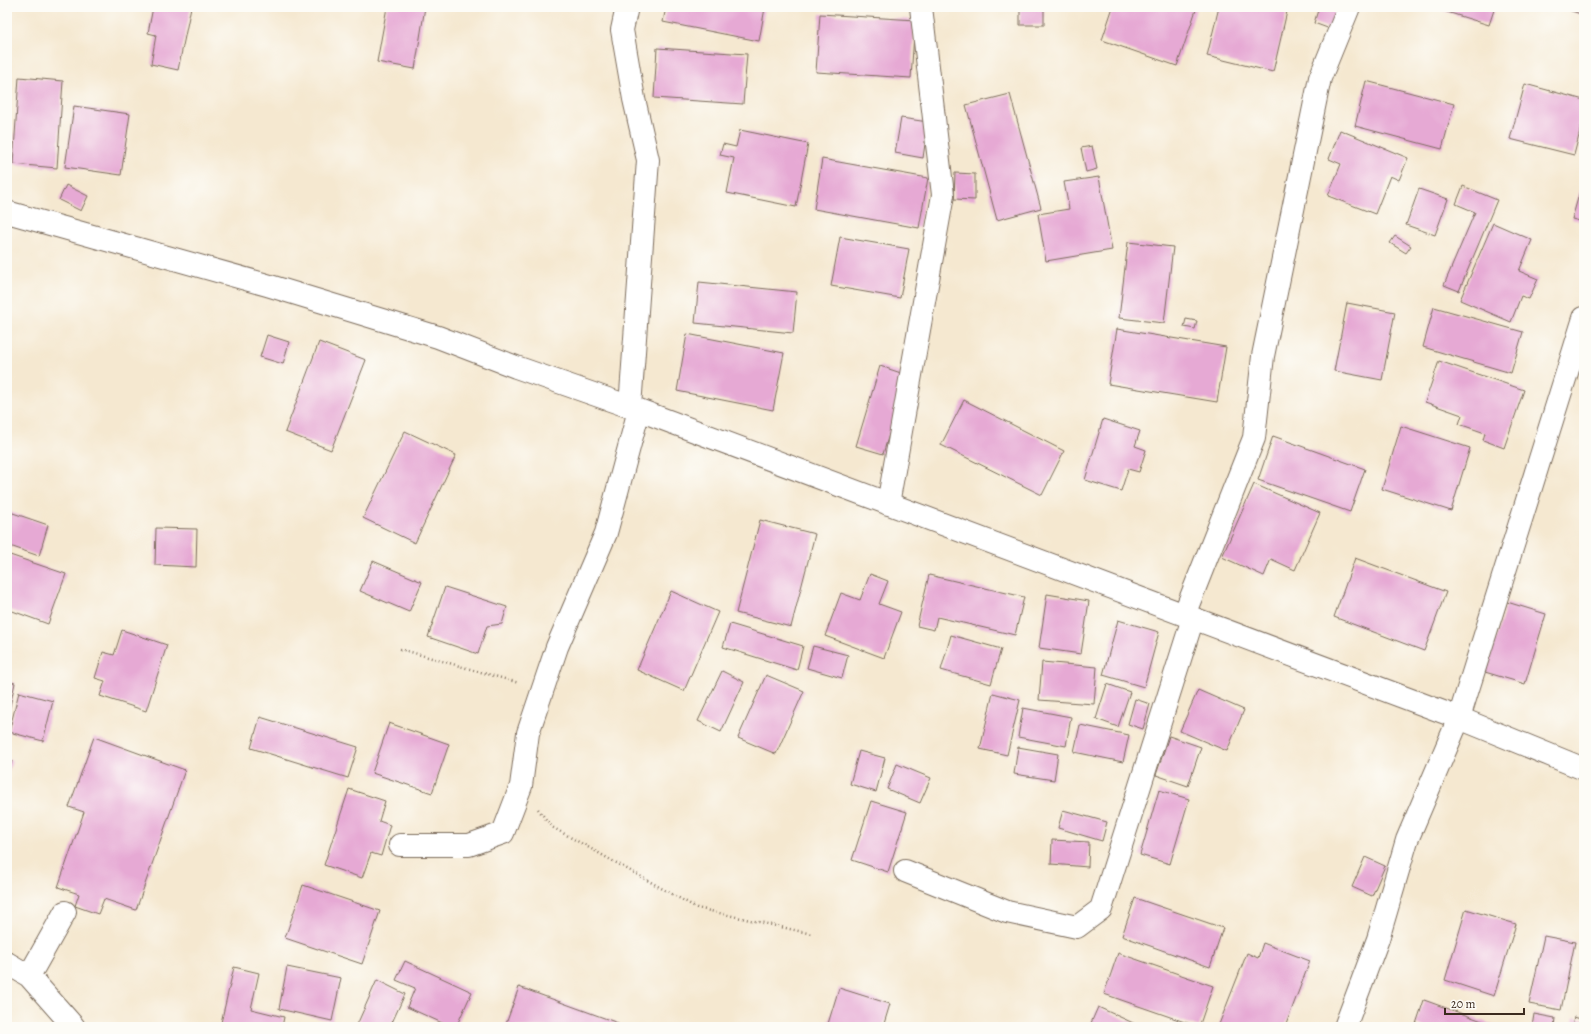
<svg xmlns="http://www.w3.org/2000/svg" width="1591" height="1034" font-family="Alegreya,serif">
  <rect width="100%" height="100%" fill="#fdfcf7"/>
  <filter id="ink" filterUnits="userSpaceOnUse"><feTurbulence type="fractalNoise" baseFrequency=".025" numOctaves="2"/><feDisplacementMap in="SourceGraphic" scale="8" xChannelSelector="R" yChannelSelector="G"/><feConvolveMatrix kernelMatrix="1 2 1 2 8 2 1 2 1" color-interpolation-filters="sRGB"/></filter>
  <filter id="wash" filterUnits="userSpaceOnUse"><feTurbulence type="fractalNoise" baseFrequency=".012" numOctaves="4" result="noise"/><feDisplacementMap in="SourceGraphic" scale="16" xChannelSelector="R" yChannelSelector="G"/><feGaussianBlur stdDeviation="0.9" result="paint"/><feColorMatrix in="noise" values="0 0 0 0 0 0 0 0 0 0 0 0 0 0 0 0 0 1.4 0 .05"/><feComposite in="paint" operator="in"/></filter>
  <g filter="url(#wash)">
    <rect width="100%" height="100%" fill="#f5e8d0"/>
    <g id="blocks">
      <path fill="#e6a9d4" d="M153 7H191L178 70 151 64 156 35 148 33Z
        M387 7H425L415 69 377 62Z
        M666 7H760L765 8 759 41 663 22Z
        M1020 7H1044V25H1020Z
        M1113 7H1197L1177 66 1102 40Z
        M1219 7H1288L1273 72 1207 56Z
        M1319 7H1341L1333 30 1314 23Z
        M1431 7H1495L1489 25Z
        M1559 7H1584V15Z
        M820 14 915 20 911 78 816 72Z
        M657 48 747 54 743 104 654 98Z
        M19 77 63 81 57 168 13 164Z
        M1366 81 1454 104 1442 149 1355 126Z
        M1525 84 1584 100V116L1574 155 1510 139Z
        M1010 94 1041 208 997 220 966 105Z
        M74 106 130 114 121 175 65 167Z
        M901 118 928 122 923 158 895 153Z
        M740 130 808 144 796 207 727 193 734 158 720 155 723 144 736 147Z
        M1340 130 1408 158 1399 180 1390 176 1375 214 1328 196 1341 164 1329 159Z
        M1092 146 1097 169 1086 172 1081 148Z
        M822 159 928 178 919 228 814 209Z
        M955 173 975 174V200L954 199Z
        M1099 177 1112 250 1046 261 1038 214 1069 209 1064 182Z
        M1584 177V222L1572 219Z
        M66 185 88 196 81 211 59 200Z
        M1463 186 1497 200 1459 291 1444 285 1475 212 1456 204Z
        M1419 189 1448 199 1435 235 1406 225Z
        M1493 223 1532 240 1519 271 1538 279 1529 299 1521 296 1511 322 1460 300Z
        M1395 236 1411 246 1406 253 1390 243Z
        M840 237 909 249 900 298 831 286Z
        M1128 242 1173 247 1164 323 1119 318Z
        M699 282 797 292 793 333 695 323Z
        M1347 303 1395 312 1382 380 1334 371Z
        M1434 307 1523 332 1511 373 1423 347Z
        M1186 319 1197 321 1195 329 1184 327Z
        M1117 329 1226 347 1217 402 1108 384Z
        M687 334 784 353 773 410 677 391Z
        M267 335 289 342 283 364 260 357Z
        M319 342 366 360 331 450 285 432Z
        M1439 361 1524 390 1504 448 1483 440 1485 433 1459 424 1462 415 1425 402Z
        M880 366 907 375 883 454 856 446Z
        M964 400 1064 451 1042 495 941 445Z
        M1103 419 1140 431 1135 446 1146 450 1139 472 1128 469 1121 491 1085 480Z
        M1401 426 1470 448 1451 511 1382 489Z
        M405 431 456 455 415 543 363 518Z
        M1273 436 1365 469 1350 512 1258 480Z
        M1254 484 1320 513 1295 570 1271 559 1264 576 1222 557Z
        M7 511 48 525 39 556 7 545Z
        M760 520 815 534 791 627 736 613Z
        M156 528 197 529 196 567 155 565Z
        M7 554 66 574 48 624 7 609Z
        M1355 558 1446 592 1424 651 1334 617Z
        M373 561 422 582 409 612 360 591Z
        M870 574 888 581 879 604 901 612 884 658 825 636 841 593 860 600Z
        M929 575 1024 597 1015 635 937 617 934 630 917 626Z
        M445 587 507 607 502 624 487 626 478 654 428 637Z
        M671 591 718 612 684 691 637 670Z
        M1047 594 1089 601 1081 654 1039 648Z
        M1507 602 1546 614 1525 684 1485 672Z
        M1118 620 1159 632 1144 687 1103 675Z
        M730 624 803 646 797 670 723 647Z
        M122 630 167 645 146 711 100 696 105 681 95 678 103 652 114 655Z
        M951 635 1001 649 991 684 941 670Z
        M813 646 848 655 842 678 807 668Z
        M1042 662 1097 667 1094 704 1039 700Z
        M722 671 744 682 721 732 698 721Z
        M766 675 804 691 776 754 738 738Z
        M7 681 15 683 8 715H7Z
        M1107 684 1130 692 1118 727 1096 719Z
        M1198 690 1244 710 1227 751 1180 731Z
        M19 692 53 701 43 741 9 732Z
        M993 693 1020 700 1007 755 980 749Z
        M1135 699 1150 704 1143 729 1128 724Z
        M1023 708 1071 717 1066 746 1018 737Z
        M260 717 358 747 348 778 251 748Z
        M389 723 449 744 432 793 372 773Z
        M1080 725 1129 735 1123 762 1074 752Z
        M1169 736 1201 747 1188 786 1156 775Z
        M94 737 185 770 136 910 104 899 98 914 75 906 79 894 58 887 84 812 69 807Z
        M1018 747 1058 754 1054 780 1014 774Z
        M859 751 885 758 876 792 850 784Z
        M7 759 12 761 7 775Z
        M897 764 931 778 920 803 887 789Z
        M349 789 385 801 379 821 390 825 381 856 371 853 362 878 324 865Z
        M1159 790 1189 799 1170 864 1140 855Z
        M871 801 907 812 888 872 852 860Z
        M1063 810 1107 822 1102 841 1058 828Z
        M1052 840 1089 842 1088 867 1051 864Z
        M1365 857 1385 866 1372 896 1352 887Z
        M303 885 380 911 362 964 285 938Z
        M1135 898 1223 928 1210 967 1122 936Z
        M1466 909 1516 924 1494 996 1445 980Z
        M1544 936 1575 942 1561 1010 1529 1004Z
        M1263 943 1310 961 1285 1027H1218L1247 953 1258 958Z
        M1118 953 1213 986 1199 1027 1104 994Z
        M405 961 472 992 456 1027H451L407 1007 415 988 396 980Z
        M234 967 259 973 251 1009 284 1017 282 1027H220Z
        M287 967 341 978 332 1021 279 1009Z
        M377 980 405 994 390 1027H356Z
        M519 987 618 1023 616 1027H505Z
        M839 988 890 1004 883 1027H827Z
        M1424 1000 1496 1026 1495 1027H1423L1416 1024Z
        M1098 1007 1142 1027H1101L1091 1023Z
        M1534 1014 1555 1018 1554 1027H1532Z
        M1574 1017 1584 1020V1027H1572Z"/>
    </g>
  </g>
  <g filter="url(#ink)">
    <use href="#blocks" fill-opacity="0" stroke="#7c6c5c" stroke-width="1"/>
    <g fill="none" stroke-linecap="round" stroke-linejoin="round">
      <g stroke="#7c6c5c" stroke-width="24">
        <path id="minor" d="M627 7 622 30 634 99 648 160 630 407
          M7 212 267 285 438 337 516 367 639 410 1459 718 1584 769
          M888 504 943 195 921 7
          M1184 615 1254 438 1263 356 1320 78 1349 7
          M400 845H469L503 833 521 786 528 733 557 647 606 533 639 410
          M905 871 1007 912 1077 927 1101 909 1193 618
          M7 963 29 976 74 1027
          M29 976 65 912
          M1345 1027 1378 939 1407 840 1459 718 1584 318"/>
      </g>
      <path stroke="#7c6c5c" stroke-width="2.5" stroke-dasharray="1 3" stroke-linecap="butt" d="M400 649 519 683
        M538 809 552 827 697 908 812 934"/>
      <use href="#minor" stroke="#fff" stroke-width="22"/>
    </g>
  </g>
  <rect width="1591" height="1034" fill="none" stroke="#fdfcf7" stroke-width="24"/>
  <path d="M1445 1008v6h79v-6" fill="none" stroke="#3b2a1e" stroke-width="2"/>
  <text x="1451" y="1008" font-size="12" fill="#3b2a1e" stroke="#fdfcf7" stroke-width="3" paint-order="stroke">20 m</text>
</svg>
